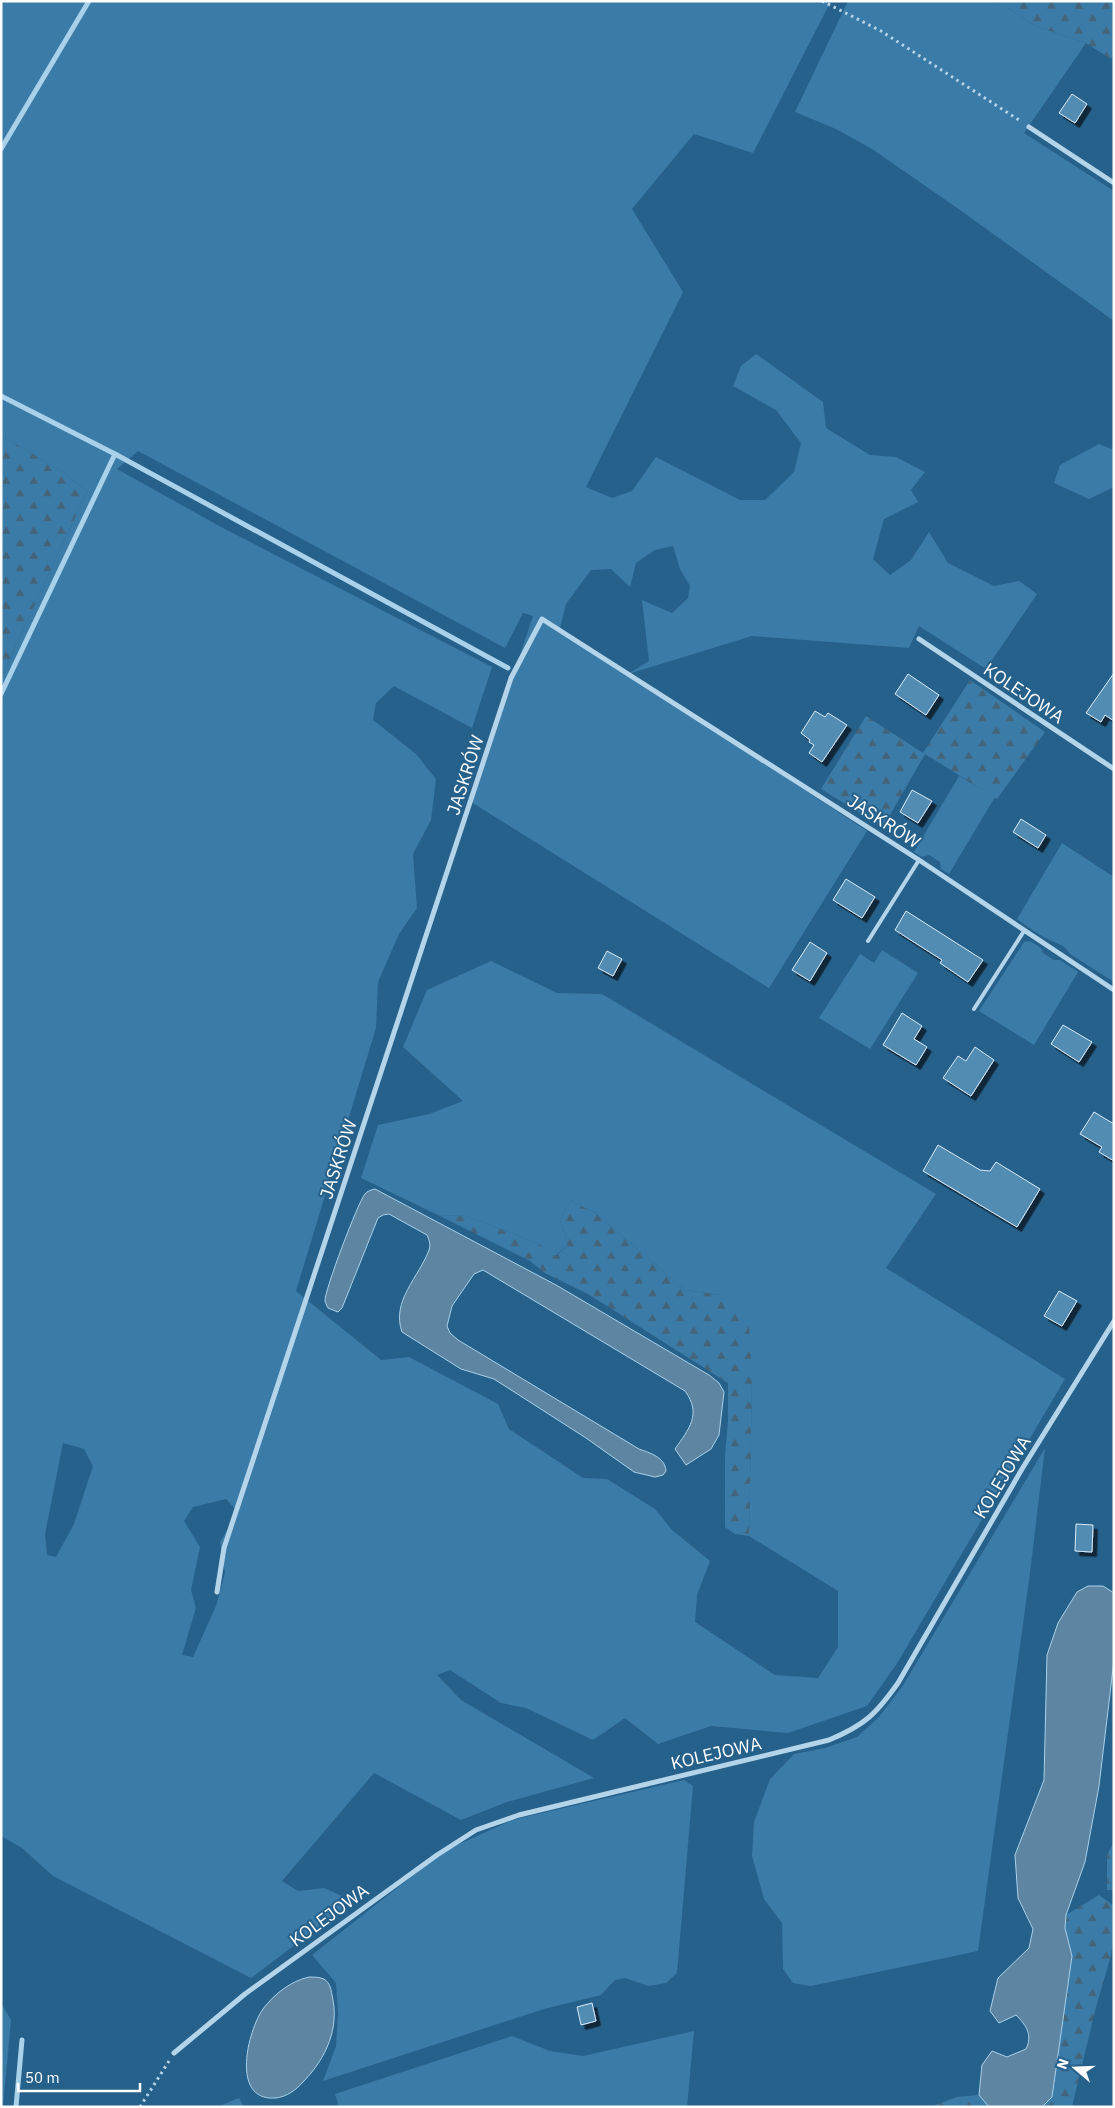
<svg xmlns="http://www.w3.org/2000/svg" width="1115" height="2108" font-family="'IBM Plex Sans',sans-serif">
  <defs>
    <pattern id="forest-firs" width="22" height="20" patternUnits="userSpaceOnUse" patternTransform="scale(1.25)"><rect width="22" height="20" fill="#3b7ba7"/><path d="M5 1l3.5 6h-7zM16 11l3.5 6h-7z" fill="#44647a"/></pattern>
    <filter id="shadow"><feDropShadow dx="4.5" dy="4.5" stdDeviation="0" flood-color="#0009"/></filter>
  </defs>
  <rect width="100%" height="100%" fill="#26618b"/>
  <path fill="#3b7ba7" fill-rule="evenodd" d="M1 1H831L753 153 694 134 632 209 683 292 586 487 612 498 632 491 656 457 740 500H765L794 472 801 443 776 410 733 386 741 366 756 354 823 402 826 428 870 455 896 457 925 472 911 490 918 502 884 519 873 559 890 575 911 560 929 532 948 563 994 586 1019 581 1037 594 986 669 919 626 909 648 752 636 628 674 867 831 769 988 471 802 533 616 523 613 505 648 138 451 117 469 221 527 492 667 472 728 394 686 376 703 373 720 416 754 436 779 431 820 413 854 417 908 399 934 378 982 376 1028 296 1291 381 1360 409 1357 498 1404 509 1429 583 1478 607 1479 655 1509 672 1530 710 1561 697 1595 695 1622 775 1675 818 1678 838 1647V1591L749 1536 752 1381 720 1295 685 1290 595 1213 571 1201 560 1220 568 1245 555 1256 537 1243 466 1216 438 1215 361 1178 378 1125 429 1114 463 1101 403 1047 427 990 491 961 557 993 602 994 936 1194 886 1268 1065 1379 896 1665 867 1706 788 1733 711 1726 658 1744 625 1718 593 1740 526 1708 501 1703 450 1670 437 1675 461 1700 594 1778 507 1802 461 1820 374 1773 282 1881 298 1891 324 1888 353 1901 251 1978 53 1876 22 1848 1 1836V678L87 491 61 471 1 435ZM673 546 680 569 690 586 688 598 672 613 642 600 649 661 628 674 559 632 566 604 591 570 611 569 630 587 636 563 655 550ZM63 1443 84 1449 93 1466 74 1524 56 1557 47 1555 45 1534ZM226 1499 238 1512 220 1542 225 1573 216 1606 193 1657 182 1655 196 1608 191 1590 200 1547 184 1521 193 1507Z
    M848 1H996L1036 26 1086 43 1024 133 1114 191V321L960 210 872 149 836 129 795 112Z
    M1099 444 1114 450V487L1089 499 1054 483 1060 465Z
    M959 776 995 797 949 874 941 869 940 862 929 855 922 857 914 852Z
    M1062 843 1114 877V982L1070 954C1065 944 1056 944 1048 939 1037 934 1027 926 1017 919Z
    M1030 941 1041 948 1043 953 1054 960H1060L1078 972 1034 1045 979 1011 1024 942Z
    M882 950 918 973 870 1049 819 1018 860 954 874 963Z
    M1045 1448 1030 1573 978 1951 811 1986 793 1983 783 1969 782 1923 764 1899 752 1856 754 1822 770 1779 794 1754 825 1748 857 1737 878 1718 902 1687Z
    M684 1780 693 1786 677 1973 666 1983 648 1986 625 1978 615 1980 601 1995 544 2009 323 2081 336 2046 338 2014 336 1983 312 1955 444 1851 512 1820Z
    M1 2003 11 2020 3 2107H1Z
    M694 2031 687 2107H339L335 2094 512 2036 550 2051 583 2056Z
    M239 2098 244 2107H217Z"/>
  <path fill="url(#forest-firs)" d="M996 1H1114V55L1111 59 1086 43 1036 26Z
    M1 435 61 471 87 491 1 678Z
    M970 680 1045 732 997 799 925 754 883 827 821 789 866 716 923 753Z
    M571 1201 595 1213 685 1290 720 1295 749 1322 752 1381 749 1536 735 1534 725 1527V1455L728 1421V1383L588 1294 545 1273 530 1261 438 1215 466 1216 537 1243 556 1256 568 1245 560 1220Z
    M1114 1841V1890H1107V1856Z
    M1099 1895 1114 1906V1938L1110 1959 1096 2007 1072 2107H1042L1052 2097 1072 1956 1065 1928 1066 1915Z
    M979 2095 989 2107H930L957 2097Z"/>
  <path fill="#5e86a2" stroke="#a9d1ea" d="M375 1189 556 1285 709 1375 719 1383 724 1392 719 1435 711 1449 686 1465 675 1449C689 1429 702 1414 685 1391L483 1270 474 1274 452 1306 447 1326 450 1333 458 1340 639 1449C650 1453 665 1457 666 1471L663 1475 655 1477 634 1472 586 1438 494 1379 461 1369 402 1332C391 1301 419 1277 429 1250 431 1244 429 1240 427 1235L389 1214 383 1215 378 1218 342 1308 338 1312 328 1308C327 1306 325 1302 325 1301 324 1292 358 1202 365 1194 367 1191 371 1190 375 1189Z
    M1088 1586H1103L1114 1593V1660L1099 1786 1085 1862 1066 1915 1065 1928 1072 1956 1052 2097 1042 2107H989L979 2095 982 2065 992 2051 1007 2057 1026 2049C1033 2035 1026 2025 1016 2015L999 2023 990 2011 998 1978 1029 1948 1033 1929 1018 1898 1015 1855 1044 1780 1047 1655 1058 1623 1077 1592Z
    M309 1977C313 1977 319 1977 324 1979 330 1983 331 1989 332 1995 340 2028 326 2058 304 2081 296 2090 287 2097 275 2098 230 2101 248 2030 263 2009 274 1994 291 1981 309 1977Z"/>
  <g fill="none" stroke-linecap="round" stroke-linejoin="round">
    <path stroke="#a9d1ea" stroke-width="5" d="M1 149 89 1
      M1 396 115 454 508 668
      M1 694 115 454
      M16 2107 22 2040"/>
  </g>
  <path fill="#538cb3" stroke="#d9ebf8" filter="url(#shadow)" d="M1072 94 1087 104 1075 123 1059 113Z
    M1114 673V721L1105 715 1101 722 1086 713Z
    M908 674 939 695 926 715 895 694Z
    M815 711 825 717 828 713 847 725 822 762 809 753 814 745 809 742 810 740 801 733Z
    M912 790 932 801 918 823 900 812Z
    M1021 819 1046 835 1038 848 1013 832Z
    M846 879 875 897 862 918 833 900Z
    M906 911 983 960 968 982 940 963 942 960 895 930Z
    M810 942 827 953 810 981 792 970Z
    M607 951 622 959 613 976 598 968Z
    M902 1013 922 1026 914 1039 927 1047 916 1065 883 1045Z
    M1063 1025 1092 1042 1079 1062 1051 1044Z
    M975 1047 994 1060 971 1096 943 1078 958 1056 966 1061Z
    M1094 1112 1114 1124V1161L1099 1152 1102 1147 1080 1134Z
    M938 1145 980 1170 990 1171 996 1162 1040 1189 1017 1227 923 1171Z
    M1059 1291 1077 1301 1062 1326 1044 1316Z
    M1076 1524 1093 1525 1092 1552 1075 1551Z
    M592 2003 596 2021 581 2025 577 2007Z"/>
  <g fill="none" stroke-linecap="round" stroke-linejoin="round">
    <path stroke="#b4d4ea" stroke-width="3" stroke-dasharray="2.5 4" stroke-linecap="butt" d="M822 1 881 31 1022 122
      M140 2107 169 2061"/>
    <path stroke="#b4d4ea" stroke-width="4" d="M868 941 919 860
      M974 1009 1024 931"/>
    <path stroke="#b4d4ea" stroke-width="5" d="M1029 127 1114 183
      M919 639 1114 769
      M217 1592 224 1548 511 678 542 619 919 860 1114 990
      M174 2053 245 1994 437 1855 476 1830 519 1815 829 1740C865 1725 876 1714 898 1683L1022 1469 1114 1321"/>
  </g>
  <g text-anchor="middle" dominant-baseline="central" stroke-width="4" stroke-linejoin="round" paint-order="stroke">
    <g font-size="18" fill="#fff" stroke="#26618b">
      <text transform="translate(1024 693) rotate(34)">KOLEJOWA</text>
      <text transform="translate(465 775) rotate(-72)">JASKRÓW</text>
      <text transform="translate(884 821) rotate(33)">JASKRÓW</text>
      <text transform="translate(338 1159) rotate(-72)">JASKRÓW</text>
      <text transform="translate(1002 1477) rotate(-59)">KOLEJOWA</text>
      <text transform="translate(716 1753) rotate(-13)">KOLEJOWA</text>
      <text transform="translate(329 1915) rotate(-36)">KOLEJOWA</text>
    </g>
  </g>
  <rect width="1115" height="2108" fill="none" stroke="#ffffff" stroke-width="5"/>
  <g transform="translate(1075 2068) rotate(289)" stroke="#26618b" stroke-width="4" paint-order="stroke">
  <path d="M0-4L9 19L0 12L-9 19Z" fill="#ffffff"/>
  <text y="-8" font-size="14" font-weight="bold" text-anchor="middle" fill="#ffffff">N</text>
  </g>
  <path d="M18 2083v8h122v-8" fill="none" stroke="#ffffff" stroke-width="2.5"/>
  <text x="25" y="2083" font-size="15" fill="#ffffff" stroke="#26618b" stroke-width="4" paint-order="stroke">50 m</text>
</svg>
